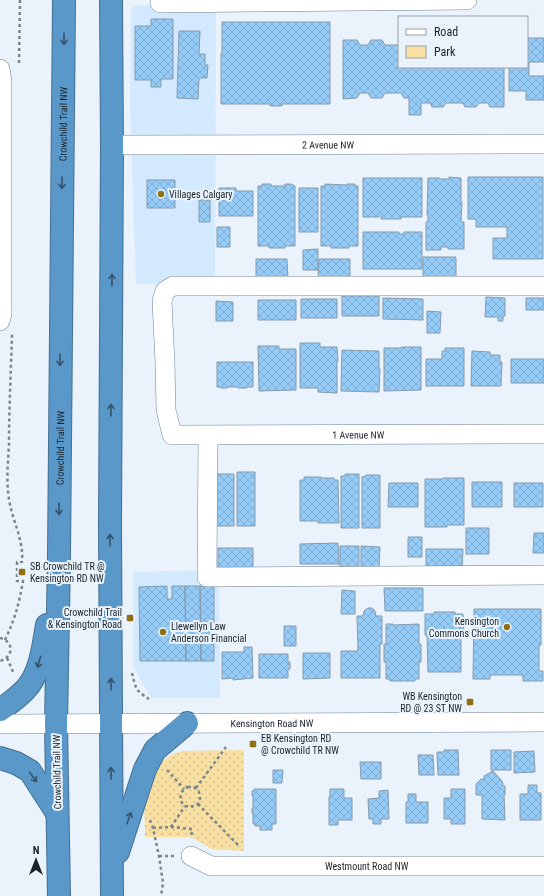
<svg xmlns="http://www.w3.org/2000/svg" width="544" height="896" font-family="'Roboto Condensed',sans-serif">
  <defs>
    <pattern id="green-dots" width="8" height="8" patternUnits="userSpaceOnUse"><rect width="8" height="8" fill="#f8dfa2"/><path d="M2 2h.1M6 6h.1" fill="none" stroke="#d4bf8c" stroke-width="1.8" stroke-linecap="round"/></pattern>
    <pattern id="building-cross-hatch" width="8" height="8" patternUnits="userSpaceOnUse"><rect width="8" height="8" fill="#95cbf7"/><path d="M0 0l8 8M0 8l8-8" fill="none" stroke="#80aed4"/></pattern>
  </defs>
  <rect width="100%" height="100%" fill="#eaf3fb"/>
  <path fill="#d2e9fe" d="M134 5H216L215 283 136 284 130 104 131 9Z
    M219 570 220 698H151L133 666V572Z"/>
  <path fill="url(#green-dots)" d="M244 750V851L212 849 191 837H145L144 793 146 779 164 760 173 754 183 751Z"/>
  <path fill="url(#building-cross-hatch)" stroke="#859aad" d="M151 19H173V79H161V87H151V80H135V26H151Z
    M222 22H330V104H282V106H270V104H221V53H222Z
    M179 31H200L199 54H205V65H208L207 78H199L198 99 177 98Z
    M527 38H544V62H529V76H544V100H526V91H509V67H527Z
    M343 40H357L360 45H368L371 40H382L385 45H399V67H504V107H490L488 103H479L476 107H465L463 103H446L443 107H432L430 103H421V115H409V98H404L401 93H385L382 98H371L368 93H360L357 98 343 99Z
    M449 177 461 178V202H462L461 222H464V249H448V247H441V250H426V222H428V215H427L428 178H440V179H449Z
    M468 177H543V259H493V238H507V227H476V219H468Z
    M363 178H422V217H401V219H381V216H379V217H363Z
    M147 180H175V208H147Z
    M262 184H271V186H284L285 184H291L295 186V246H285V248H269V246H258V186H262Z
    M325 184 347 185V184H355V186H358V246H349V248H331V246H321V186H325Z
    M219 188H236V191H253V216H219Z
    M299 188H318V232H299Z
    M199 200H210V222H199Z
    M217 227H230V247H217Z
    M363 232H399V234H404V232H422V269H363Z
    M318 249V270H303V250Z
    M423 257H456V277H423Z
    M256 259H287L288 279 256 280Z
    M319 259H350V279L318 278Z
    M342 296H379V316H342Z
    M486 297 505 298V316H503V321H498V317H485Z
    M383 298 423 299V320L383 319Z
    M526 298H544V310H526Z
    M301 299H337V318H301Z
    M258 300H296V320H258Z
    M216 301 233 302V321H216Z
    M427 311 441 312 440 333H427Z
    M300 343H320V347H337L338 361H337V393L318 392V388H300Z
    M258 346H279V349H296V390L259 391Z
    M401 347H421V390L384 391V348H401Z
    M445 348H464V386H426V359H442V351H445Z
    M342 350 379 351V368H380L379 392 341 391Z
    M472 351 490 352V355H500V362H502L501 386H471Z
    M511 359H544V383H511Z
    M217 362H253V387H247V388H238V387H227V388H221V387H217Z
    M237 472H255V526H237Z
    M217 474H234V526H215Z
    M345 474H359V528H341V476H345Z
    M366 475H380V528H362V477L366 476Z
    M304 477H321V478H334V480H338L339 523H318V521H300V480H304Z
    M443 478H464V525H447V527H425V479H443Z
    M472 482H502V507H472Z
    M389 483H418V507H388Z
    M514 483H543V507H514Z
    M466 528H489V554H466Z
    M534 533H544V553H533Z
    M408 537H422V557H408Z
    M338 543 339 564H300V544Z
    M340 546H359V567H340Z
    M361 546 380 547 379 568 361 567Z
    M218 548H253V569H218Z
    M426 549H463L462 569H426Z
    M167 586V599H172V586H185L186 661H140L139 587Z
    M185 586H200L201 661H186Z
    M200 586H214V661H201Z
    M384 588H423V611H385Z
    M342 590 355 591V614H341Z
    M368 608H372L375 611 376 616H382V644H380V678H341V651H358L357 616H363L364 611Z
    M474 609H541V645H539V671H543V681H523V675H490V679H473Z
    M434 612H455V614H463L464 635H461V672H428L427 635H425V614H434Z
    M386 624H393V625L419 624V644H421V662H419V679H415V681H390V679H386V662H384V644H386Z
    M284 626H296V646H284Z
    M244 647H252L253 678 233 680V678L222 679V652H244Z
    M303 653H330V678L303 679Z
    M259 654H288V662H290V669H288V678H259Z
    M444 750H458L459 775H438L437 752H444Z
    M491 750H511V770H491Z
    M534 751 535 772 514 773V752Z
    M418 755H433L434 775H419Z
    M360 762H381V779H361Z
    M273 770H283L282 783H273Z
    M493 771 502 781 503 784 502 785 505 786V795H504L505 820 482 819V795H476V784L481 779H484V776Z
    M528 785H537V793H541V820H520V794H528Z
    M254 789H276V824H272V830H260V826H255V824H253V813H252V808H253V796H252V791H254Z
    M330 789H344V798H352V820H338V825H329V797H330Z
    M451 789H465V824H451V819H444V798H451Z
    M388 790 389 819H381V824H373V819H369L368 799 379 798V791Z
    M408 794H416V802H428V823H406V802H408Z"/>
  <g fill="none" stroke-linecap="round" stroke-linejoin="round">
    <g stroke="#6c8193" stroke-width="20">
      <g id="minor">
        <path d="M160 0V3L467 0"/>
        <path d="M0 69 2 81V314L0 321"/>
        <path id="s1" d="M112 145 544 144"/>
        <path id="s2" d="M544 286H173L165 291 162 301 165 363 166 410 172 435 544 434"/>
        <path d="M208 436 207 577 544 575"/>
        <path id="s3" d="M0 724 544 722"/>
        <path id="s4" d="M191 856 211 866H544"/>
      </g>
    </g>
    <g stroke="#446f92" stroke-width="24">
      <g id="highway">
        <path d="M111 0 112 145 110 525 112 896"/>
        <path d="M0 710C9 704 17 698 25 690 41 673 43 647 47 625"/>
        <path d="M0 758 16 763 30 771 57 813"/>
        <path d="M118 852 145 769 155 750 187 723"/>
        <path id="s5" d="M59 896 56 724 59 555 64 0"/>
      </g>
    </g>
    <path stroke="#7b848b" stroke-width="2.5" stroke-dasharray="3 3" stroke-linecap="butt" d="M19 63 20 0
      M0 638C14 641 14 657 0 661
      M5 640C15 619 19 604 23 581H17V562H22C24 540 12 520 9 499 6 481 8 462 9 444 9 407 11 371 12 334
      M7 658 14 674
      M132 673C136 689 135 690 149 699
      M167 770 184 789
      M188 787H194L199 792 200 799 198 804C181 814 174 793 188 787Z
      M196 788 226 747
      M198 804 240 847
      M150 820 153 828 159 856 163 883 161 896
      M171 827 185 806
      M153 828 171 827 192 829 191 838
      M159 856H174"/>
    <use href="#minor" stroke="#fff" stroke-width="19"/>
    <use href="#highway" stroke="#5a98ca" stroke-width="22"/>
  </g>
  <defs><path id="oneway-shaft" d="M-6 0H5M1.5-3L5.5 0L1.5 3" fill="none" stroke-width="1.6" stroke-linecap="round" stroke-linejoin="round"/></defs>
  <g stroke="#34526a">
    <use href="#oneway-shaft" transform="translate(64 39) rotate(90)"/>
    <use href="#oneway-shaft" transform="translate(62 183) rotate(91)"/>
    <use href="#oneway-shaft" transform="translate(112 280) rotate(-90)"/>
    <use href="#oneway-shaft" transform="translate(60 360) rotate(90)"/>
    <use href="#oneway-shaft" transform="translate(111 410) rotate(-90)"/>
    <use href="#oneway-shaft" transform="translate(59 509) rotate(90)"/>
    <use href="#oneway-shaft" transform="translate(110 540) rotate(-90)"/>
    <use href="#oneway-shaft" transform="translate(39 662) rotate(106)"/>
    <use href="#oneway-shaft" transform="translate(111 684) rotate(-90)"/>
    <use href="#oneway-shaft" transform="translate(111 773) rotate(-90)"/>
    <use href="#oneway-shaft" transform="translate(33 777) rotate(54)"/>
    <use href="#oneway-shaft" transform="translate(129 818) rotate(-71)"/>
  </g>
  <g fill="#8e6f13" stroke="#eaf3fb" stroke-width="1.5">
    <circle cx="161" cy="194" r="4"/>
    <rect x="18" y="568" width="8" height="8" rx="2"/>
    <rect x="126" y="614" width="8" height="8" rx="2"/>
    <circle cx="507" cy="627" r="4"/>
    <circle cx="163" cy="632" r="4"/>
    <rect x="466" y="698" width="8" height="8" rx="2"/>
    <rect x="249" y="740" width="8" height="8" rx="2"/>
  </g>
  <g text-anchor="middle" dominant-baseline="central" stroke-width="4" stroke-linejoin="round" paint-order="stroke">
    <g font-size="10" fill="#1a232a" stroke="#eaf3fb">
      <text stroke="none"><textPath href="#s5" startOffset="772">Crowchild Trail NW</textPath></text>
      <text stroke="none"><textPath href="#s1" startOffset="216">2 Avenue NW</textPath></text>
      <text stroke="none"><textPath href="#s2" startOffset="712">1 Avenue NW</textPath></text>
      <text stroke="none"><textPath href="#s5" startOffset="448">Crowchild Trail NW</textPath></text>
      <text stroke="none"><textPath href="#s3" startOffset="272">Kensington Road NW</textPath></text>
      <text transform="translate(57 772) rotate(-91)">Crowchild Trail NW</text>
      <text stroke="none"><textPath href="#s4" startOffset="178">Westmount Road NW</textPath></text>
    </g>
    <g font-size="10" fill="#1a232a" stroke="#eaf3fb" text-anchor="start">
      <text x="169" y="194">Villages Calgary</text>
      <text x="30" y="566">SB Crowchild TR @<tspan x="30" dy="12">Kensington RD NW</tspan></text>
      <text x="122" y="612" text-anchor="end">Crowchild Trail<tspan x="122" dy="12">&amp; Kensington Road</tspan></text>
      <text x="499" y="621" text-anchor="end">Kensington<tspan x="499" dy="12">Commons Church</tspan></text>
      <text x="171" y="626">Llewellyn Law<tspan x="171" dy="12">Anderson Financial</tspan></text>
      <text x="462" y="696" text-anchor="end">WB Kensington<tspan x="462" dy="12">RD @ 23 ST NW</tspan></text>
      <text x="261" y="738">EB Kensington RD<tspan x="261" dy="12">@ Crowchild TR NW</tspan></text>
    </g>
  </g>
  <rect x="398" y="16" width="130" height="52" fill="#eaf3fb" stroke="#97a0a7"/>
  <rect x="406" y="29" width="20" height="6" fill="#ffffff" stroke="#97a0a7"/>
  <text x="434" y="36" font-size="12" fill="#1a232a">Road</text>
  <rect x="406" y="46" width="20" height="12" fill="#f8dfa2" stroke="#97a0a7"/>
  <text x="434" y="56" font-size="12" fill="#1a232a">Park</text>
  <g transform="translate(36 860)" stroke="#eaf3fb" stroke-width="3" paint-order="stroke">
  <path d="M0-3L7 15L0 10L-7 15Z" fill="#1a232a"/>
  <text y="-6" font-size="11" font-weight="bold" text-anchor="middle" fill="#1a232a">N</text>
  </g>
</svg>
